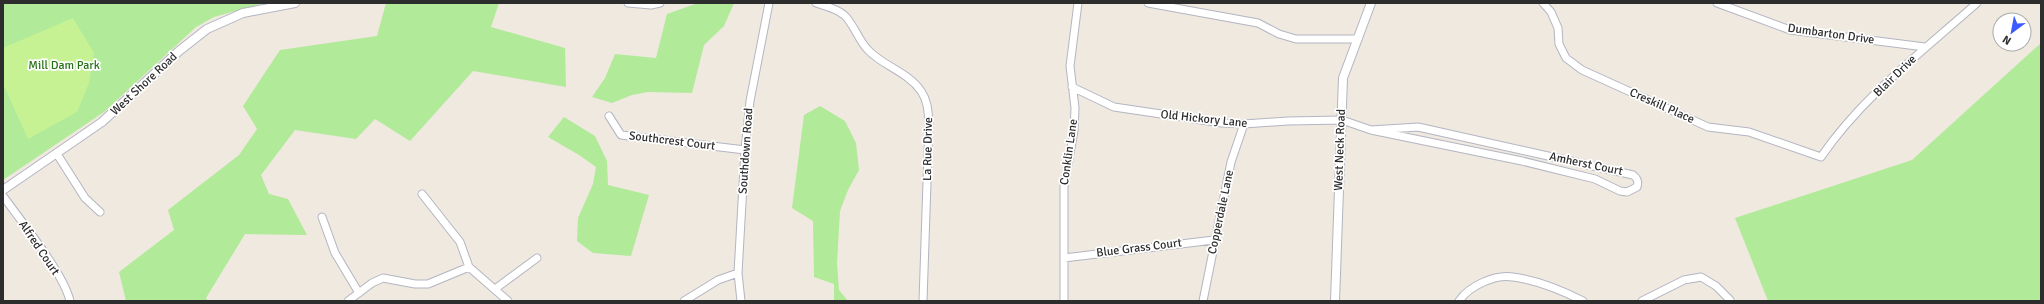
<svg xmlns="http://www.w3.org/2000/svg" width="2044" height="304" font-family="Signika,sans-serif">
  <rect width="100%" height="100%" fill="#efe9df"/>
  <path fill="#b1ea98" d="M3 3H264L214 17 196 27 104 112 3 180Z
    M386 3H499L491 27 565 48 566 87 473 71 410 141 375 119 356 139 295 130 261 175 269 194 288 199 307 235 245 234 206 298 208 301H126L119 272 174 230 168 210 239 155 257 129 243 106 280 50 377 36Z
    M698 3H734L724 26 704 45 692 93 648 92 632 95 612 103 592 97 605 78 615 54 656 58 667 14Z
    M2041 43V301H1768L1735 218 1912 160Z
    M820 106 845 121 856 143 859 170 848 190 840 211 837 263 839 290 848 301H834V284L814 277 813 221 792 208 804 115Z
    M564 117 595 136 607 161 608 185 649 195 631 256 593 253 577 241 578 218 593 184 596 167 579 155 548 137Z"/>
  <path fill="#c6f293" d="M73 18 94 53 89 83 77 112 28 139 3 84V48Z"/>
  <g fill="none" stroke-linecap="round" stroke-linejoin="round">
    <g stroke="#b3b5c2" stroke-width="9">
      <path id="minor" d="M628 3 651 5 660 3
        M816 3C825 6 836 8 844 15 852 21 859 41 868 50 883 66 908 72 921 91 928 101 928 112 929 123L923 301
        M1148 3 1258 23 1279 34 1296 39H1358
        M1543 3 1551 12 1558 28 1559 44 1566 58 1582 70 1708 127 1749 132 1821 157C1862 97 1923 51 1977 3
        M1717 3 1790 30 1925 47
        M1072 87 1114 107 1222 123 1244 124 1288 121 1342 120 1371 130 1522 161 1595 179 1620 191 1627 192 1637 187C1639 181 1637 178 1633 175L1418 127 1371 130
        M609 116 621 135 745 150
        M57 154 85 198 100 212
        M422 194 460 242 469 267
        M3 196C21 221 64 274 70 301
        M322 217 335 253 359 293
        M1064 258 1214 240
        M495 289 537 258
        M348 301 372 283 383 278 415 284H428L469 267 508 301
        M684 301 718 280 738 273
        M741 301 738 273 745 150 750 101 769 3
        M1064 301V187L1074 131 1075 108 1070 66 1078 3
        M1203 301 1231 162 1244 124
        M1459 301C1469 286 1495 274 1513 277 1536 280 1563 291 1583 301
        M1642 301 1684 280 1701 277 1716 286 1730 300"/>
    </g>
    <g stroke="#b3b5c2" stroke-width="10">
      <path id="tertiary" d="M3 190 102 122 179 51 207 29 243 13 295 3
        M1335 301 1343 78 1371 3"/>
    </g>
    <use href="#minor" stroke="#fff" stroke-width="7"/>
    <use href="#tertiary" stroke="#fff" stroke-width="8"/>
  </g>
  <g text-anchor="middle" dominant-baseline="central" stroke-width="3.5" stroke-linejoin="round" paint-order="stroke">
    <g font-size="12" fill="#2d2d2d" stroke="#fff">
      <text transform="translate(1831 34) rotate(8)">Dumbarton Drive</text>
      <text transform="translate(1895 76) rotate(-44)">Blair Drive</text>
      <text transform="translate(144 84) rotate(-43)">West Shore Road</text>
      <text transform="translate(1662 106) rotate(24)">Creskill Place</text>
      <text transform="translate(1204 119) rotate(6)">Old Hickory Lane</text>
      <text transform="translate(672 141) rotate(7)">Southcrest Court</text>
      <text transform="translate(928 149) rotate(-89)">La Rue Drive</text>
      <text transform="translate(1340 150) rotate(-88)">West Neck Road</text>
      <text transform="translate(746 151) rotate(-86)">Southdown Road</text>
      <text transform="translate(1069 152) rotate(-82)">Conklin Lane</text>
      <text transform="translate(1586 164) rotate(12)">Amherst Court</text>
      <text transform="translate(1221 212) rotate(-78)">Copperdale Lane</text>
      <text transform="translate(39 248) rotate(56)">Alfred Court</text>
      <text transform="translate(1139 248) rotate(-7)">Blue Grass Court</text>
    </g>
    <g font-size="12" fill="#257315" stroke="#fff">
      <text x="64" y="65">Mill Dam Park</text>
    </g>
  </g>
  <rect width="2044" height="304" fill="none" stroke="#2d2d2d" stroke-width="8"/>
  <g transform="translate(2012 32) rotate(212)"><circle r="19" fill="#ffffff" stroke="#ababab"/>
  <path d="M0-3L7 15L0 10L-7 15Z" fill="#3c5aff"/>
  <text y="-6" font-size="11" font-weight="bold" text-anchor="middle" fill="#2d2d2d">N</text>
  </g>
</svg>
